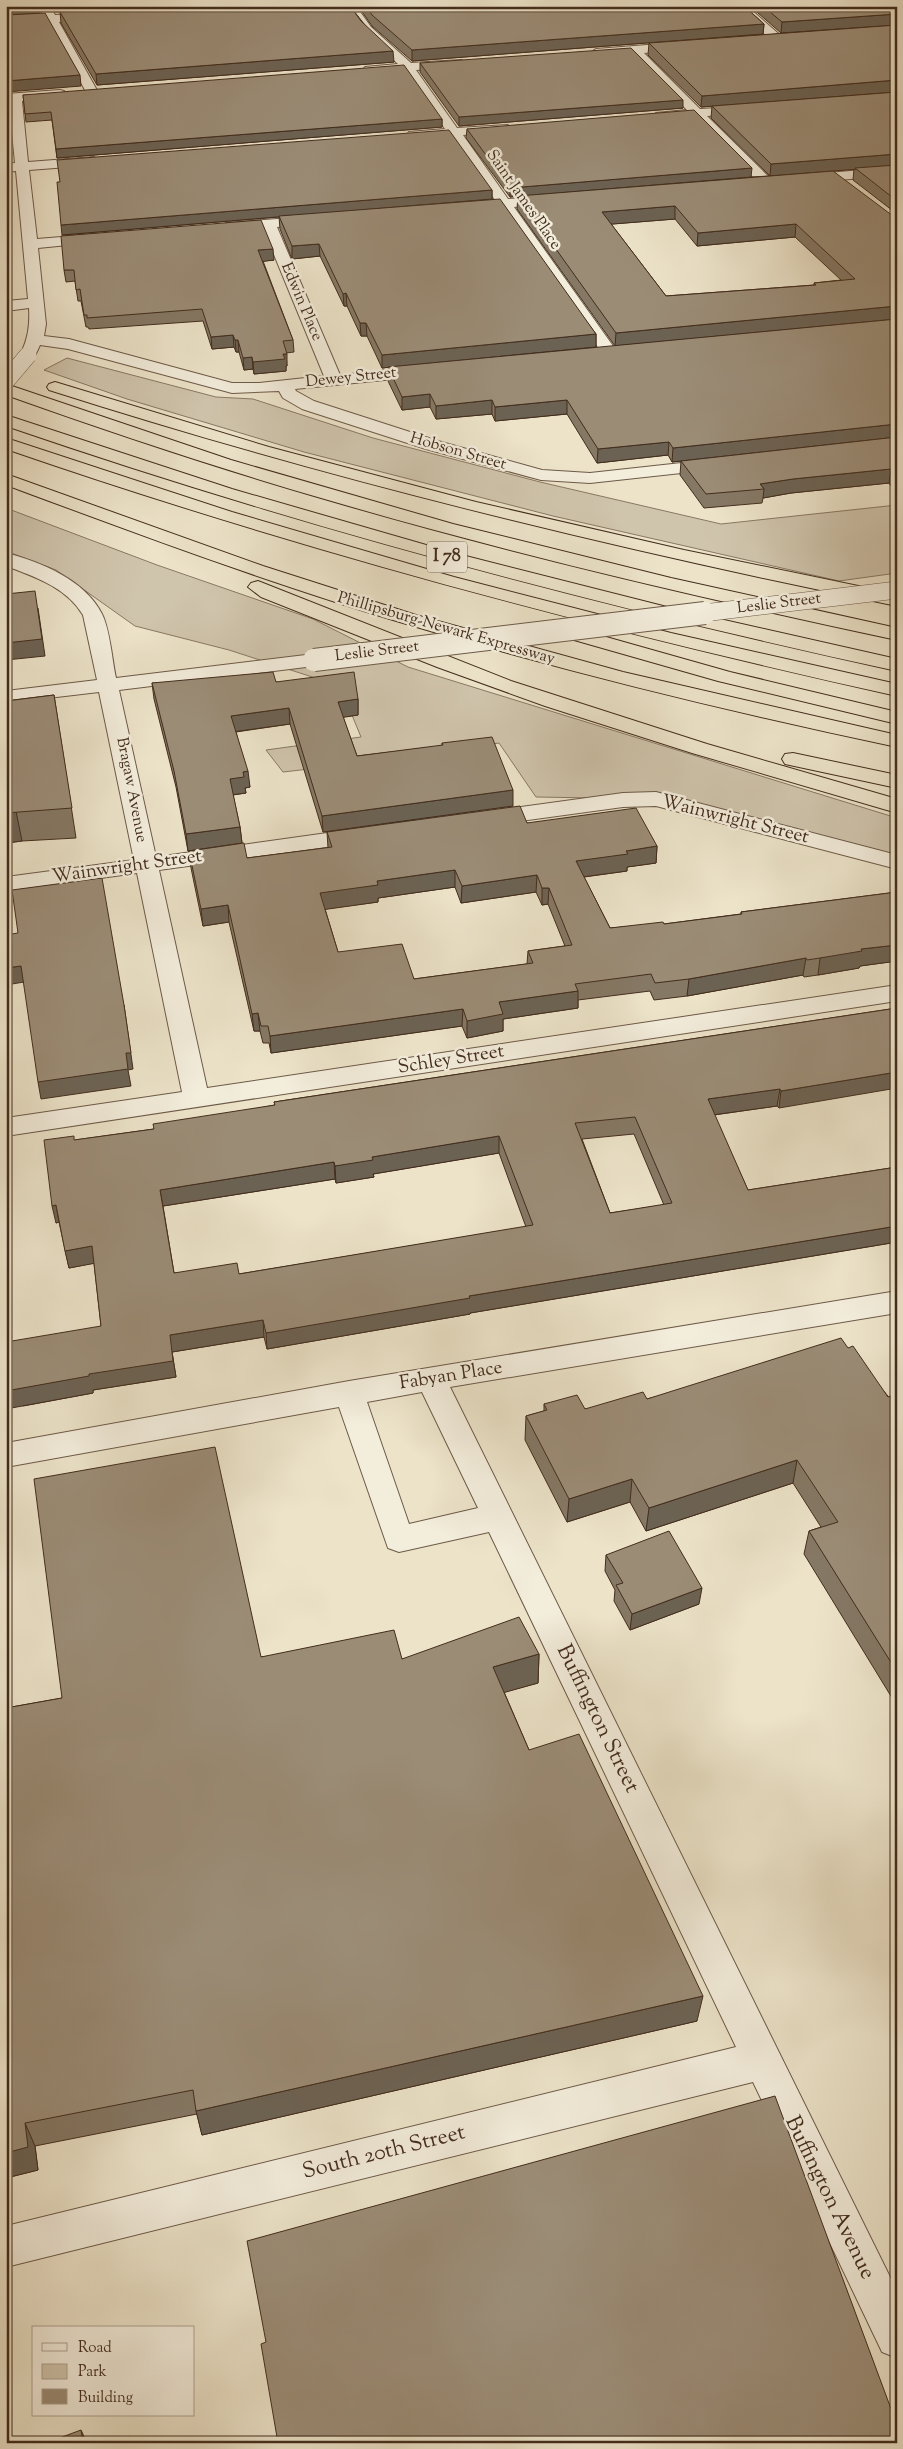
<svg xmlns="http://www.w3.org/2000/svg" width="903" height="2449" font-family="'Sorts Mill Goudy',serif">
  <rect width="100%" height="100%" fill="#ece3c9"/>
  <filter id="stains"><feTurbulence type="fractalNoise" baseFrequency=".004" numOctaves="4"/><feColorMatrix values="0 0 0 0 .2 0 0 0 0 .09 0 0 0 0 .02 0 0 0 .5 -.17"/></filter>
  <radialGradient id="worn" r=".72"><stop offset=".6" stop-color="#630" stop-opacity="0"/><stop offset="1" stop-color="#630" stop-opacity=".3"/></radialGradient>
  <path fill="#cfc4ac" stroke="#897864" d="M67 358 216 397 253 399 373 438 540 482 721 524 897 505V573L839 581 553 516 304 452 127 399 44 370Z
    M6 508 157 565 313 619 408 667 897 818V862L656 799 536 797 499 743 388 760 283 772 266 750 361 737 340 686 229 650 135 626 56 570 6 551Z"/>
  <g fill="none" stroke-linecap="round" stroke-linejoin="round">
    <g stroke="#6d5a48" stroke-width="2">
      <path id="minor" d="M38 6H50L55 15 97 13 103 16 97 19 59 22 98 92 96 95H88L86 92 48 23 6 25V18L44 16Z
        M344 6H356L371 27 411 63 462 60 464 63 462 66 458 67 416 70 457 128 508 125 510 128 503 132 463 135 508 199 559 196 561 199 554 203 514 207 618 353 616 356H604L501 208 462 210 460 207 462 204 495 200 450 136 409 138 407 135 409 132 445 129 405 71 365 73 363 70 365 67 398 64 363 31Z
        M734 6H747L781 36 783 39 781 42H773Z
        M685 42 691 46 689 49 644 53 700 109 755 106 756 109 755 112 750 113 707 116 770 178 772 181 770 184H760L694 117 656 119 655 116 656 113 687 110 631 54 596 57 590 53 596 49Z
        M60 90 64 91 66 94 64 97 22 101 28 162 94 157 101 161 94 165 29 170 37 239 98 234 105 238 98 242 38 248 46 324 44 336 69 339 232 383H259L324 376 263 228 226 231 219 227 226 223 317 216 322 217 324 220 322 223 277 227 340 375 424 366 430 368 432 371 430 374 424 376 295 389 296 391 314 401 438 441 542 470 590 473 718 459 724 460 727 464 724 468 718 469 590 483 541 480 426 449 302 409 283 398 279 391 232 393 68 349 40 345 34 358H22L20 355C28 339 30 326 29 308L6 311V301L28 299 16 171 6 172V164L15 163 9 102H6V94Z
        M897 167V175L804 183 797 179 804 175Z
        M6 553C41 562 85 580 102 614 110 630 112 659 116 678L314 654 321 656 324 660 321 664 314 666 119 690 156 857 363 828 371 830 374 835 371 840 363 842 159 870 207 1088 897 985V1001L6 1136V1118L182 1092 137 873 6 891V877L134 860 99 692 6 703V691L97 680 83 615C66 587 35 577 6 566Z
        M656 792 897 855V869L656 806 623 807 485 826 477 824 474 819 477 814 485 812 623 793Z
        M897 1291V1313L450 1387 897 2291V2358L882 2352 753 2082 6 2267V2226L736 2047 489 1532 399 1552 388 1548 339 1407 6 1467V1443L349 1381ZM422 1392 478 1508 409 1524 367 1402Z"/>
    </g>
    <g stroke="#432d1d" stroke-width="2">
      <path id="highway" d="M55 382 269 447 476 502 684 550 897 594V606C610 548 328 479 49 390L47 387 49 384Z
        M6 384 231 460 453 524 671 578 897 628V640C706 599 516 555 328 500 220 469 113 433 6 395Z
        M6 415 232 489 454 553 671 608 897 659V671C594 605 300 527 6 426Z
        M6 438 232 512 454 577 671 633 897 684V696C595 629 299 550 6 449Z
        M6 474 263 566 416 615 623 672 897 735V747C731 712 566 672 403 623 269 583 138 534 6 485Z
        M258 581 511 681 707 744 897 799V813L692 753 545 706 437 667 261 597 248 587 251 583Z
        M553 622 730 672 897 712V724L718 681 546 632 543 628 546 624Z
        M793 753 897 775V788L785 764 782 759 785 754Z"/>
    </g>
    <use href="#minor" fill="#f3eddc" fill-rule="evenodd"/>
    <use href="#highway" fill="#ece3c9" fill-rule="evenodd"/>
    <g stroke="#6d5a48" stroke-width="18" stroke-linecap="butt">
      <path id="minor-bridge-far1" d="M6 381 28 355
        M695 614 897 590"/>
    </g>
    <g stroke="#6d5a48" stroke-width="24" stroke-linecap="butt">
      <path id="minor-bridge" d="M314 660 705 613"/>
    </g>
    <use href="#minor-bridge-far1" stroke="#f3eddc" stroke-width="17"/>
    <use href="#minor-bridge" stroke="#f3eddc" stroke-width="22"/>
  </g>
  <path fill="#857865" stroke="#432d1d" fill-rule="evenodd" d="M51 6H350L394 62 97 85 61 23 60 12 85 11 55 12Z
    M358 6H744L764 24 763 34 412 61 372 26Z
    M750 6H897V214L853 180 854 169 833 171 897 319 615 346 517 209 518 196 510 197 466 138 467 129 751 177 770 176 711 118 712 106 701 107 648 55 649 43 890 26 781 33ZM675 219 697 246 795 237 841 280 814 283V285L666 296 611 224Z
    M420 63 683 108 459 126 420 72Z
    M23 95 442 119V127L57 158 52 120 26 122Z
    M6 97 9 123H6Z
    M492 190V199L596 334V347L382 368 367 336H361L347 306H344L320 256 292 259 280 229 279 217 62 235Z
    M274 260 263 261 293 340 294 352 286 353 287 366H286V371L254 374 253 369 244 370 239 352H236L234 347 212 349 203 321 89 329 88 327H86L81 301H78L75 281 66 282 64 270Z
    M388 367 897 437V485L891 486 889 483 791 493 763 498 762 503 704 508 680 475 681 461 672 462 668 455 597 463 567 414 495 421 492 414 436 419 430 407 402 410 388 381Z
    M276 682 358 699V715L343 717 357 756 442 746V743L513 806 323 832 290 724 236 732 250 787 245 788 246 793 233 795 240 827 242 843 188 851 176 787 154 699 152 683Z
    M54 695 76 838 22 841 6 843V701Z
    M527 823 657 846 656 863 627 867V871L584 877 610 928 664 924 741 914V912L897 892V961L860 966 859 968 818 975 804 977 803 975 687 996 654 1000 650 991 578 1000V1008L503 1019V1031L467 1038 462 1026 271 1053 269 1043H263L260 1031H254L229 922 203 926 191 868 189 851 247 858 328 848 327 832ZM455 887 461 903 536 892 542 905 548 904 565 946 528 951 527 964 414 979 338 952 325 909 378 902V898Z
    M897 1008 779 1108 777 1106 714 1115 748 1190 897 1167V1242L470 1313V1314L267 1349 264 1337 172 1352 176 1377 93 1390V1393L23 1406 101 1326 94 1263 69 1268 59 1222 56 1223 75 1140 154 1129 275 1105 274 1102ZM634 1134 664 1205 610 1213 582 1139ZM499 1153 526 1227 239 1274 174 1273 163 1206 335 1179 336 1183 374 1177 373 1174Z
    M848 1348 897 1407V1706L804 1554 809 1531 821 1527 793 1483 646 1531 630 1502 567 1522 525 1440 526 1416 544 1411V1404L585 1409 647 1399Z
    M606 1555 699 1604 630 1630 614 1601 615 1590 605 1571Z
    M539 1654 538 1683 504 1692 529 1750 697 2021 202 2135 197 2114 35 2146 38 2170 6 2178V1708L62 1698 261 1657 402 1659Z"/>
  <path fill="#6c6253" stroke="#432d1d" d="M6 6H39L40 13 6 16Z
    M897 14V25L781 33 782 22Z
    M764 24 763 34 412 61V50Z
    M393 51 394 62 97 85 96 74Z
    M80 75 81 86 6 92V81Z
    M897 80V92L701 107 702 96Z
    M683 100V108L459 126V117Z
    M442 119V127L57 158 56 149Z
    M897 154V166L770 176 771 164Z
    M752 168 751 177 510 197V188Z
    M492 190V199L62 235 61 225Z
    M675 206V219L601 225 602 212Z
    M796 224 795 237 697 246 698 233Z
    M319 244 320 256 292 259V246Z
    M273 249 274 260 259 262 258 250Z
    M346 293 347 306H344L343 294Z
    M897 306V319L615 346 616 333Z
    M360 323H366L367 336H361Z
    M596 334V347L382 368V355Z
    M233 335 234 347 212 349 211 337Z
    M235 340H238L239 352H236Z
    M283 354H287V366H286V371L254 374 253 362Z
    M252 357 253 369 244 370 243 358Z
    M430 394V407L402 410V397Z
    M492 400V414L436 419V406Z
    M567 400V414L495 421V407Z
    M897 424V437L672 462 673 448Z
    M669 442 668 455 597 463 598 449Z
    M891 469 889 483 791 493 763 498 764 489 760 484 793 479Z
    M894 472H897V485L891 486Z
    M38 608 45 656 6 660V643Z
    M358 699V715L339 718 338 702Z
    M289 708 290 724 232 732 231 716Z
    M248 771 250 787 245 788 246 793 231 795 230 779 243 772Z
    M513 790V806L323 832 322 816Z
    M16 811 22 841 6 843V813Z
    M240 827 242 843 188 851 186 834Z
    M657 846 656 863 627 867V871L575 878 576 861 626 851Z
    M455 870V887L378 898V902L321 910 320 893 377 881Z
    M537 875 536 892 461 903 462 886Z
    M542 888H549L548 904 542 905Z
    M228 905 229 922 203 926 201 909Z
    M897 945V961L860 966 859 968 818 975 820 958 861 949Z
    M806 958 803 975 687 996 689 979Z
    M21 966 24 982 6 985V968Z
    M578 991V1008L503 1019V1031L467 1038V1021L499 1002Z
    M124 1005 133 1069 128 1070 131 1086 41 1099 38 1082 126 1053Z
    M463 1009 462 1026 271 1053 270 1036Z
    M258 1013 260 1031H254L252 1014Z
    M897 1072V1088L779 1108 781 1091Z
    M780 1089 777 1106 705 1116 708 1099Z
    M499 1136V1153L373 1174 374 1177 336 1183 335 1166 372 1157Z
    M334 1162 335 1179 163 1206 160 1190Z
    M56 1205 59 1222 56 1223 52 1206Z
    M897 1226V1242L470 1313V1314L267 1349 266 1333 469 1296Z
    M92 1246 96 1263 69 1268 65 1251Z
    M263 1320 264 1337 172 1352 176 1377 93 1390V1393L6 1409V1391L89 1374 170 1335Z
    M797 1460 793 1483 646 1531 649 1508Z
    M632 1479 630 1502 567 1522 569 1499Z
    M702 1588 699 1604 630 1630 632 1614Z
    M539 1654 538 1683 492 1696 493 1667Z
    M703 1996 697 2021 202 2135 196 2111Z
    M25 2123 35 2146 38 2170 6 2178V2153Z
    M81 2430 87 2443H83Z"/>
  <path fill="#9b8c76" stroke="#432d1d" fill-rule="evenodd" d="M184 6H350L361 21 393 51 96 74 60 12Z
    M366 6H744L764 24 412 50 372 15Z
    M763 6H897V14L782 22Z
    M45 13 80 75 6 81V15Z
    M897 25V80L702 96 649 43Z
    M631 48 683 100 459 117 420 63Z
    M404 65 442 119 56 149 51 112 25 114 23 95Z
    M897 92V154L771 164 712 106Z
    M694 110 752 168 510 188 467 129Z
    M449 130 492 190 61 225 57 182H60L57 160Z
    M897 165V201L855 168Z
    M833 171 893 216 897 217V306L616 333 518 196ZM675 206 698 233 796 224 855 279 814 283 816 285 666 296 602 212Z
    M500 199 596 334 382 355 366 323H360L346 293 343 294 319 244 292 246 279 216Z
    M261 220 273 249 258 250 293 340 283 341 287 354H283L285 359 253 362 252 357 243 358 238 340H235L233 335 211 337 202 309 87 318V315H84L80 289 76 290 74 270H64L61 236Z
    M897 319V424L673 448 669 442 598 449 567 400 495 407 492 400 436 406 430 394 402 397 388 367Z
    M897 437V472H894L891 469 793 479 760 484 764 489 706 494 681 461Z
    M35 591 42 639 6 643V594Z
    M273 672 276 682 354 672 358 699 338 702 357 756 443 745 442 743 492 737 513 790 322 816 289 708 231 716 248 771 243 772 244 777 230 779 240 827 186 834 174 771 152 683Z
    M54 695 72 808 6 813V701Z
    M520 806 527 823 636 808 657 846 626 851 628 854 576 861 610 928 663 922 664 924 742 914 741 912 897 892V945L861 949 862 951 820 958 807 960 806 958 689 979 655 983 651 974 575 984 578 991 499 1002 503 1014 467 1021 463 1009 270 1036 268 1026H261L258 1013 252 1014 228 905 201 909 189 851 244 843 247 858 332 847 327 832ZM455 870 462 886 537 875 542 888H549L572 945 528 951 533 963 414 979 402 944 338 952 320 893 378 885 377 881Z
    M102 878 124 1005 131 1053H126L128 1069 38 1082 21 966 6 968V935L18 933 12 890Z
    M897 1008V1072L781 1091 780 1089 708 1099 748 1190 897 1167V1226L469 1296 470 1298 266 1333 263 1320 170 1335 173 1361 89 1374V1376L6 1391V1342L101 1326 92 1246 65 1251 56 1205 52 1206 44 1140 74 1136V1140L154 1129 153 1124 275 1105 274 1102ZM635 1117 672 1203 610 1213 575 1123ZM499 1136 533 1225 239 1274 237 1263 174 1273 160 1190 334 1162 335 1166 373 1160 372 1157Z
    M841 1338 848 1348 853 1346 888 1397 890 1396 897 1407V1672L809 1531 838 1522 797 1460 649 1508 632 1479 569 1499 526 1416 547 1410 544 1404 577 1395 585 1409 643 1392 647 1399Z
    M215 1447 261 1657 394 1630 402 1659 519 1617 539 1654 493 1667 529 1750 579 1734 703 1996 196 2111 193 2090 25 2123 28 2147 6 2153V1708L62 1698 34 1479Z
    M669 1531 702 1588 632 1614 616 1585 623 1583 606 1555Z
    M775 2096 897 2425V2443H278L261 2344 266 2342 247 2241Z
    M81 2430 83 2443H46Z"/>
  <g text-anchor="middle" dominant-baseline="central" stroke-width="5" stroke-linejoin="round" paint-order="stroke">
    <g font-size="16" fill="#432d1d" stroke="#f3eddc">
      <text transform="translate(523 200) rotate(55)">Saint James Place</text>
      <text transform="translate(301 302) rotate(67)">Edwin Place</text>
      <text transform="translate(351 378) rotate(-6)">Dewey Street</text>
      <text transform="translate(458 452) rotate(16)">Hobson Street</text>
      <text transform="translate(779 604) rotate(-7)">Leslie Street</text>
      <text transform="translate(446 629) rotate(16)">Phillipsburg-Newark Expressway</text>
      <text transform="translate(377 652) rotate(-7)">Leslie Street</text>
      <text transform="translate(131 790) rotate(79)">Bragaw Avenue</text>
    </g>
    <rect fill="#f3eddc" stroke="#786756" stroke-width="1" x="427" y="541.5" width="40" height="31" rx="4"/>
    <g font-size="18" font-weight="bold" fill="#432d1d">
      <text x="447" y="557">I 78</text>
    </g>
    <g font-size="19" fill="#432d1d" stroke="#f3eddc">
      <text transform="translate(735 820) rotate(14)">Wainwright Street</text>
      <text transform="translate(127 867) rotate(-8)">Wainwright Street</text>
      <text transform="translate(451 1060) rotate(-9)">Schley Street</text>
      <text transform="translate(451 1376) rotate(-9)">Fabyan Place</text>
    </g>
    <g font-size="22" fill="#432d1d" stroke="#f3eddc">
      <text transform="translate(597 1719) rotate(64)">Buffington Street</text>
      <text transform="translate(384 2153) rotate(-14)">South 20th Street</text>
      <text transform="translate(829 2198) rotate(64)">Buffington Avenue</text>
    </g>
  </g>
  <rect width="903" height="2449" fill="none" stroke="#ece3c9" stroke-width="25"/>
  <rect x="8" y="8" width="888" height="2434" fill="none" stroke="#432d1d" stroke-width="2.5"/>
  <rect x="12" y="12" width="878" height="2424" fill="none" stroke="#432d1d"/>
  <rect x="32" y="2326" width="162" height="90" fill="#f3eddc" stroke="#ada090"/>
  <rect x="42" y="2343" width="25" height="8" fill="#f3eddc" stroke="#ada090"/>
  <text x="78" y="2352" font-size="15" fill="#432d1d">Road</text>
  <rect x="42" y="2364" width="25" height="15" fill="#cfc4ac" stroke="#ada090"/>
  <text x="78" y="2376" font-size="15" fill="#432d1d">Park</text>
  <rect x="42" y="2389" width="25" height="15" fill="#9b8c76" stroke="#ada090"/>
  <text x="78" y="2402" font-size="15" fill="#432d1d">Building</text>
  <rect width="100%" height="100%" filter="url(#stains)"/>
  <rect width="100%" height="100%" fill="url(#worn)"/>
</svg>
